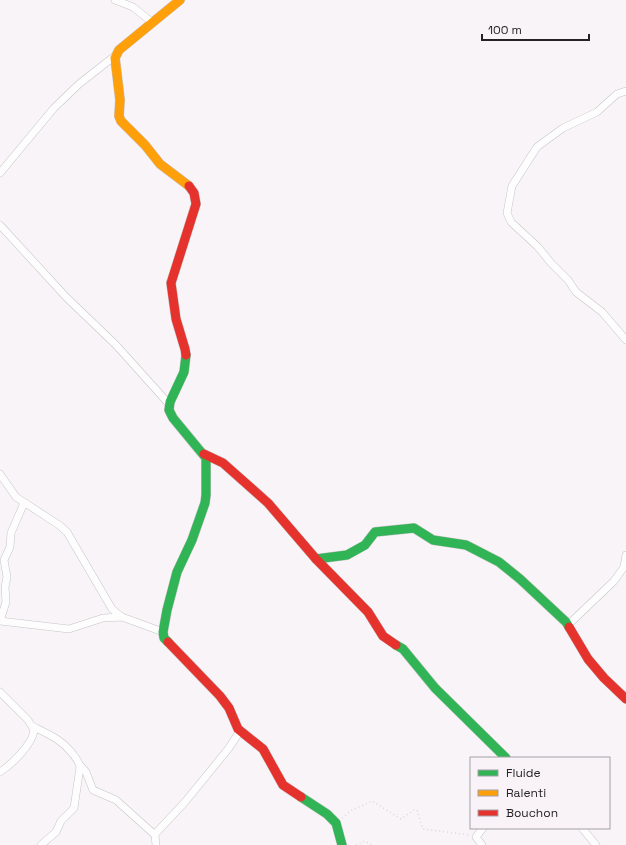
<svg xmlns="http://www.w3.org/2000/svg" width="626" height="845" font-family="'Space Grotesk',sans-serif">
  <rect width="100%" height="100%" fill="#f8f4f7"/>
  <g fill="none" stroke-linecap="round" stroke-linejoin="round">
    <g stroke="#c7c4c6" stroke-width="8">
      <path id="street" d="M115 0 133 7 153 23
        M626 91 617 94 597 112 563 128 537 147 512 186 507 213 511 222 538 247 551 263 568 280 576 292 602 312 626 340
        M0 173 54 108 79 84 116 55
        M0 225 66 297 116 345 169 404
        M0 474 16 497 59 525 67 532 112 609 122 617 163 632
        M0 621 69 629 103 618 122 617
        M0 621 6 602 5 587 7 577 4 560 10 547 11 533 24 503
        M568 625 614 581 624 567 626 555
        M0 692 28 720 34 730C33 744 11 765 0 772
        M32 726C48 734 61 739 72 753 75 757 79 761 80 767L74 808 61 821 56 832 41 845
        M79 764 86 772 93 790 116 800 155 835
        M582 828 596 845
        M156 845 155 835 157 832 185 802 229 748 240 731
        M482 845 476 837 483 828"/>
    </g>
    <g stroke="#c7c4c6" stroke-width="10">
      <path id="fast" d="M316 559 347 555 365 545 375 532 414 528 433 540 466 545 499 562 520 579 566 622 569 627
        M168 642 164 638 163 632 167 610 177 572 192 540 205 503 206 495V458L173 418 169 410 170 402 184 372 186 355
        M396 645 403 649 435 688 506 758
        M301 797 327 814 336 823 342 845"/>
    </g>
    <g stroke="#c7c4c6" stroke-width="10">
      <path id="slow" d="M180 0 119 50 115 58 120 100 119 116 121 121 145 145 160 164 189 186"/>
    </g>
    <g stroke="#c7c4c6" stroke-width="10">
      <path id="jam" d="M186 355 185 349 176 319 171 283 196 204 194 193 189 186
        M204 454 223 463 268 503 316 559 368 612 383 636 396 645
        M569 627 588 659 604 678 626 699
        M168 642 220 696 229 708 238 729 263 749 283 785 301 797"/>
    </g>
    <path stroke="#dad9da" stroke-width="1.5" stroke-dasharray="1 3" stroke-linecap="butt" d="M342 818 350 811 372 801 401 819 414 810H417L423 829 470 835
      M356 845 365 841 372 845"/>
    <use href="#street" stroke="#fefdfe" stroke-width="7"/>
    <use href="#fast" stroke="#30b455" stroke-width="9"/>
    <use href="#slow" stroke="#ff9f0a" stroke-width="9"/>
    <use href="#jam" stroke="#e5322d" stroke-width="9"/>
  </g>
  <rect x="470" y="757" width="140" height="72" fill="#f9f3f8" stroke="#a49fa3"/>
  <rect x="478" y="770" width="20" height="6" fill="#30b455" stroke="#a49fa3"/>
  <text x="506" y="777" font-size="12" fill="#242223">Fluide</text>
  <rect x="478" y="790" width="20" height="6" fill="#ff9f0a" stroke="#a49fa3"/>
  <text x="506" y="797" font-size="12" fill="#242223">Ralenti</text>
  <rect x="478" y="810" width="20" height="6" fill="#e5322d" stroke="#a49fa3"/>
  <text x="506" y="817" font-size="12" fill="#242223">Bouchon</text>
  <path d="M482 34v6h107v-6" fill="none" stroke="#242223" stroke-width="2"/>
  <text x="488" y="34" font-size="12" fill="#242223" stroke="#f9f3f8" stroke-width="3" paint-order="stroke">100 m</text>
</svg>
